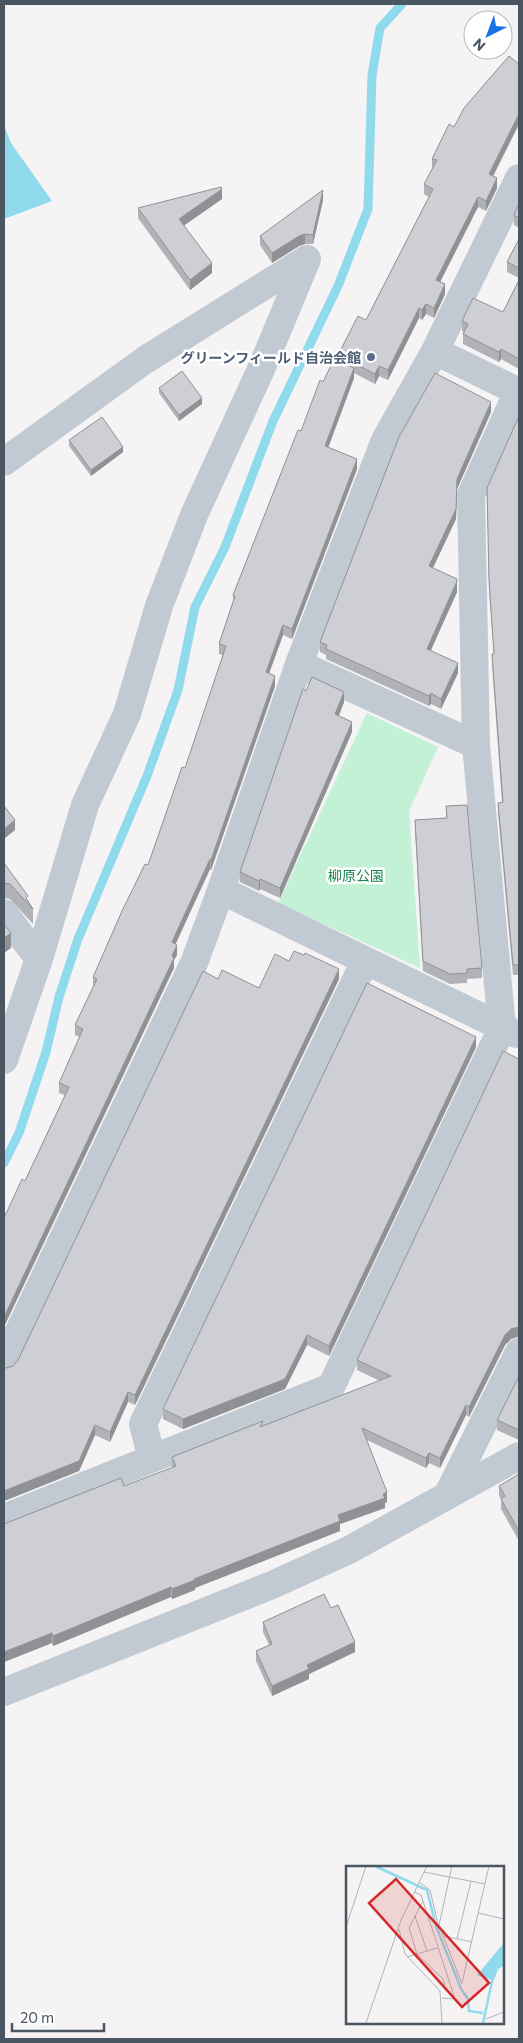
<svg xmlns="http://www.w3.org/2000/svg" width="523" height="2043" font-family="Commissioner,'Noto Sans JP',sans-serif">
  <rect width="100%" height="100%" fill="#f5f3f3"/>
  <path fill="#c3f1d5" d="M367 713 438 747 409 811 420 968 278 903Z"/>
  <path fill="#90daee" d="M4 125 11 143 52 201 4 219Z"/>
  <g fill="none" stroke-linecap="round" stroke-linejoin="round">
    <path stroke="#90daee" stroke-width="9" d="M4 1163 19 1133 46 1052 59 997 78 939 147 776 178 690 195 607 225 547 273 421 338 286 368 209 372 75 380 28 402 4"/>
    <path stroke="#c1cad2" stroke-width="28" d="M435 351 519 392
      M4 462 145 360 307 259
      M299 664 476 745
      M221 890 516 1034
      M4 913 39 959
      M4 1060 39 959 85 805 127 714 159 606 194 515 262 367 307 259
      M4 1363 194 963 221 890 299 664 385 440 435 351 519 178
      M152 1459 143 1424 365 961
      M447 1496 519 1352
      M4 1518 331 1387 502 1028 476 745 471 495 518 391
      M4 1692 272 1585 349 1550 519 1456"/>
  </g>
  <path fill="#b0b2b7" d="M519 64V124L493 176 497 188 486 211 478 207 440 282 445 294 434 318 426 314 422 320 419 318 388 380 379 376 375 384 354 373V378L328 448 357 469 292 639 283 635 269 673 275 686 211 870 210 869 175 944 177 955 174 960V968L25 1181 65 1095 59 1093V1083L80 1037 75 1035V1025L93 987V977L148 865 185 768 223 655 219 654V644L233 602V595L301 431 323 382 338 361V355L366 320 429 197 424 194V184L432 169V159L454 127Z
    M222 199 184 225 212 273 190 290 138 218V208Z
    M323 200 313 244H305L299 246 272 263 260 245V236Z
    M519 203V228L514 225V215Z
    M519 239V278L507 272V262Z
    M519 280V369L501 359 499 362 463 344V334L464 332 462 331V321L503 312Z
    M159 388 202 404 179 421 159 393Z
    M491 412 457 489 456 519 433 568 457 592 430 651 458 673 441 709 431 704 429 706 326 659V655L320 652V642Z
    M519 416V977V975H513L498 813V803H502L492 664V654H494L489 590 487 488Z
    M69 440 123 452 91 476 69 446Z
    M306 691 344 702 339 716 352 732 280 898 260 889 259 891 240 882V872Z
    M446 806 482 968V978L467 979V983L450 984 423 971 415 830V820L446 818Z
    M4 863 33 909V924L10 899 4 898Z
    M289 961 339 979 135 1405 128 1402 110 1442 95 1435 79 1471 4 1501V1368H6L13 1366 18 1360 218 979 259 988Z
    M476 1047 329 1356 307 1345 285 1389 183 1429 163 1419V1409Z
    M519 1059V1337L511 1339 505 1345 469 1417 466 1415 440 1468 429 1463 426 1468 367 1440 387 1502 385 1503V1508L340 1524V1531L195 1588V1590L172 1599 171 1597 53 1646 52 1643 4 1662V1524L124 1486 172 1468V1457L263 1426 380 1381 357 1370V1360Z
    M519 1376V1440L497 1430V1420Z
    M519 1474V1541L501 1509V1499L499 1496V1486Z
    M331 1608 355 1652 309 1674V1679L272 1696 256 1661V1651L269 1645 263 1632V1622Z"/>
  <path fill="#909195" d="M519 114V124L489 184V174Z
    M497 178V188L486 211V201Z
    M222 189V199L179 229V219Z
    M323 190V200L313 244V235Z
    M478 197V207L436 290V280Z
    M305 234V244L299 246 272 263V253L299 236Z
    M212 263V273L190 290V280Z
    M445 284V294L434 318V308Z
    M426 304V314L422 320V310Z
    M419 308V318L388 380V370Z
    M501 349V359L499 362V352Z
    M379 366V376L375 384V374Z
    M354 368V378L325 456V446Z
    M202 398V404L179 421V415Z
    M491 402V412L457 489 456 519 429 576V566L457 479Z
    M123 447V452L91 476V470Z
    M357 459V469L292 639V629Z
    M457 581V592L427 659V649Z
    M283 625V635L266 682V672Z
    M458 663V673L441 709V699Z
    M275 676V686L211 870V860Z
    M344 692V702L335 724V714Z
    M431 693V704L429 706V696Z
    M352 722V732L280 898V888Z
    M15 820V830L4 839V829Z
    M210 859V869L172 952V942Z
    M260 879V889L259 891V881Z
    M11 933V948L4 953V938Z
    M177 945V955L174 960V968L4 1327V1317Z
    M339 969V979L135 1405V1395Z
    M476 1037V1047L329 1356V1346Z
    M519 1326V1336L511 1339 505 1345 469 1417V1407L505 1335 511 1329Z
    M307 1335V1345L285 1389 183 1429V1419Z
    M128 1392V1402L110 1442V1432Z
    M466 1405V1415L440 1468V1458Z
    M95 1425V1435L79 1471 4 1501V1491Z
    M429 1453V1463L426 1468V1458Z
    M387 1492V1502L385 1503V1508L340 1524V1531L195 1588V1590L172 1599V1589L338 1515Z
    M171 1587V1597L53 1646V1636Z
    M52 1633V1643L4 1662V1652Z
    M355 1642V1652L309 1674V1679L272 1696V1686L307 1665Z"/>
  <path fill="#cdcfd5" stroke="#909195" d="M509 56 519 64V114L489 174 497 178 486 201 478 197 436 280 445 284 434 308 426 304 422 310 419 308 388 370 379 366 375 374 338 355 358 316 366 320 433 189 424 184 437 160 432 159 449 124 454 127 464 108Z
    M221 187 222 189 179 219 212 263 190 280 138 208Z
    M323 190 313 235 305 234 299 236 272 253 260 236Z
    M519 203V218L514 215Z
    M519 239V268L507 262Z
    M519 280V359L501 349 499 352 463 334 468 324 462 321 473 298 503 312Z
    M334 359 354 368 325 446 357 459 292 629 283 625 266 672 275 676 211 860 210 859 172 942 177 945 172 956 174 958 4 1317V1218L22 1179 25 1181 69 1087 59 1083 83 1029 75 1025 97 979 93 977 122 911 145 864 148 865 182 767 185 768 226 646 219 644 235 596 233 595 298 430 301 431 320 380 323 382Z
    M182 371 202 398 179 415 159 388Z
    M435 373 491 402 457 479 456 509 429 566 457 579V581L427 649 458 663 441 699 431 693 429 696 326 649 327 645 320 642 399 437Z
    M519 416V967V965H513L498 803 503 802 492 654H494L489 580 487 488Z
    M102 417 123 447 91 470 69 440Z
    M312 677 344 692 335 714 352 722 280 888 260 879 259 881 240 872 303 689 306 691Z
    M467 805 482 968 467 969V973L450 974 423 961 415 820 447 818 446 806Z
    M4 806 15 820 4 829Z
    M4 863 28 896 26 898 33 909 10 884 4 883Z
    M4 924 11 933 4 938Z
    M294 951 304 955 305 953 339 969 135 1395 128 1392 110 1432 95 1425 79 1461 4 1491V1368H6L13 1366 18 1360 203 971 218 979 222 970 259 988 275 954 289 961Z
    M367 983 476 1037 329 1346 307 1335 285 1379 183 1419 163 1409Z
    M503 1051 519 1059V1327L511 1329 505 1335 469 1407 466 1405 440 1458 429 1453 426 1458 362 1428 387 1492 383 1494 385 1498 338 1515 340 1521 194 1579 195 1580 172 1589 171 1587 53 1636 52 1633 4 1652V1524L121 1478 124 1486 176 1466 172 1457 263 1421 260 1427 391 1376 357 1360Z
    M519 1376V1430L497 1420Z
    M519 1474V1531L501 1499 505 1496 499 1486Z
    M324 1594 331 1608 338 1605 355 1642 307 1665 309 1669 272 1686 256 1651 272 1644 263 1622Z"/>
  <circle fill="#5c6f8a" stroke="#fff" stroke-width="2" cx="371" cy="357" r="5"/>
  <g text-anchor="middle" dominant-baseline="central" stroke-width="5" stroke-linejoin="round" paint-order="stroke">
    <g font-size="14" font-weight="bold" fill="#4e5e75" stroke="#fff" text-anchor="end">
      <text x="361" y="357">グリーンフィールド自治会館</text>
    </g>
    <g font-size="14" fill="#17864f" stroke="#fff">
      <text x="356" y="875">柳原公園</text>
    </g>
  </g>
  <g transform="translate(346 1866)">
    <rect width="158" height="158" fill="#f5f3f3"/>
    <path d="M157 78V100L152 103 149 112 147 115 131 109Z" fill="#90daee"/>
    <path fill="none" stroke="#90daee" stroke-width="2.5" d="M29 0 81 24 90 60 115 123 122 133 123 145 137 147M137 157 147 111"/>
    <path fill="none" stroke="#b1b4b9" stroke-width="1" d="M106 0 93 59 116 118M78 6 139 18M73 16 84 24 92 58M68 26 75 29 109 133 96 132M77 35 63 62 71 88 97 113 99 121M132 47 158 53M69 50 81 85M0 61 20 0M53 63 59 88 94 125 96 157M98 70 126 76M111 73 125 15M61 91 91 82M116 117 143 0M140 153 158 146M20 157 55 54 81 0"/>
    <path fill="#d62828" fill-opacity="0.15" stroke="#d62828" stroke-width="2.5" d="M50 13 143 117 116 141 23 37Z"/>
    <rect width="158" height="158" fill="none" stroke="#4a5661" stroke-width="2.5"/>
  </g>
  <rect width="523" height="2043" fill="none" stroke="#4a5661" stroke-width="10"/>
  <g transform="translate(488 35) rotate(222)"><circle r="24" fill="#ffffff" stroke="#b7bbc0"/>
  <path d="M0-4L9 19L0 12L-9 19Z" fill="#1a73e8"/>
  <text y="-8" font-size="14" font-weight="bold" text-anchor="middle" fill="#4a5661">N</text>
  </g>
  <path d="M12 2023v8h92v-8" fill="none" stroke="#4a5661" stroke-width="2.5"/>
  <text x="20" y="2023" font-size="15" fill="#4a5661" stroke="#ffffff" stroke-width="4" paint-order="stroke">20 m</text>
</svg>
